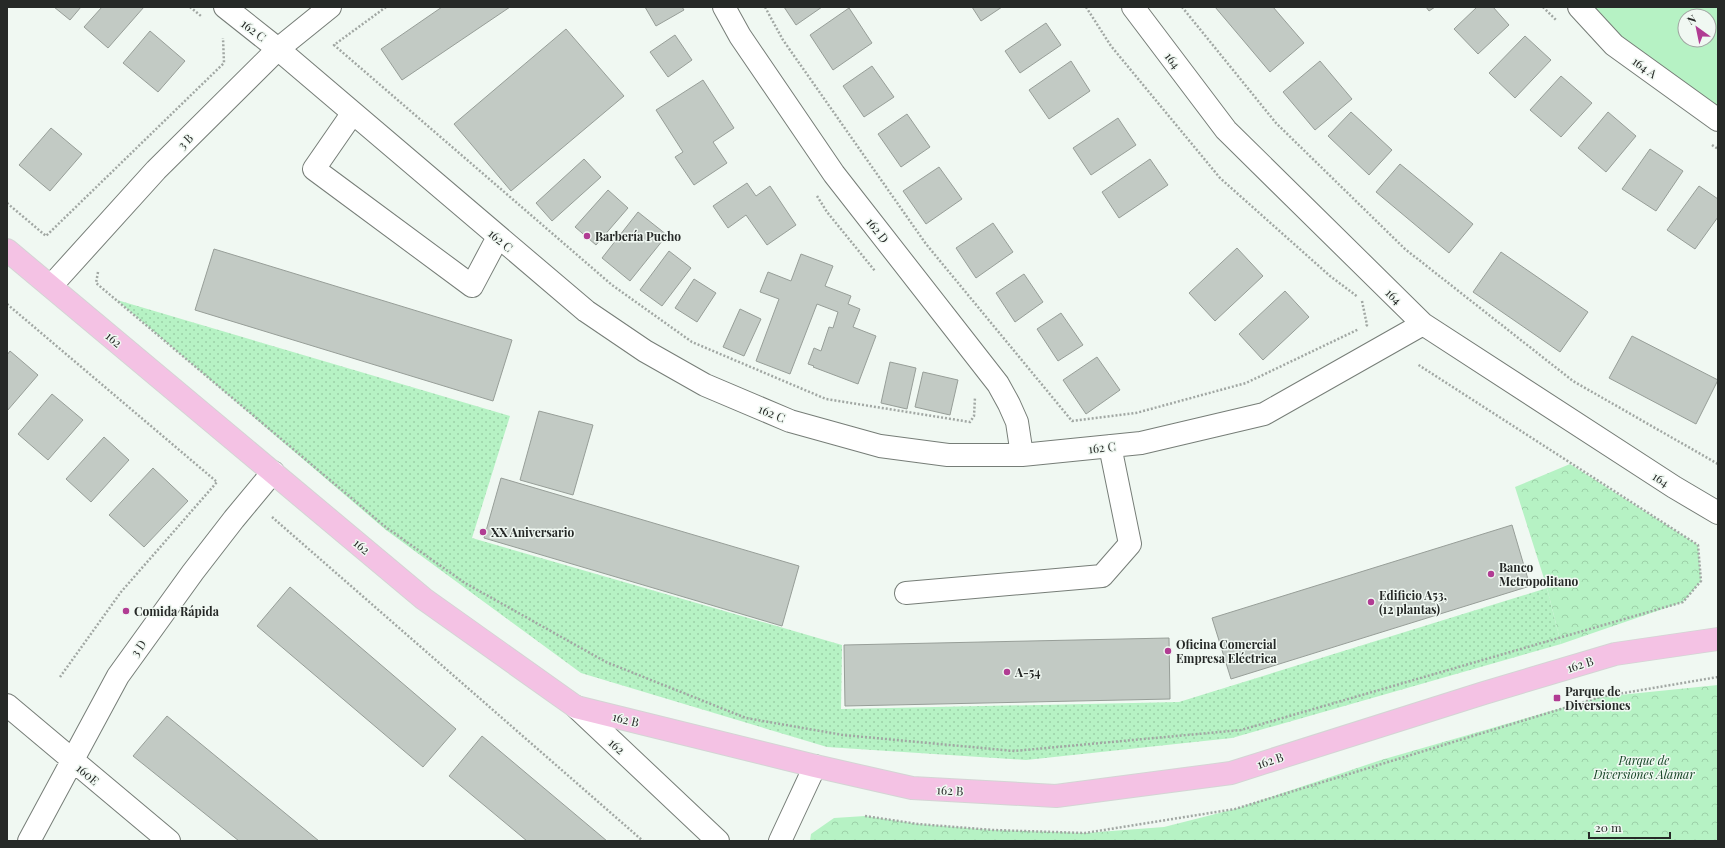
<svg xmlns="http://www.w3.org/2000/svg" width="1725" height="848" font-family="'Playfair Display',serif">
  <defs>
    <pattern id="grass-dots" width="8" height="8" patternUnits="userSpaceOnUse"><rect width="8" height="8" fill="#b6f2c4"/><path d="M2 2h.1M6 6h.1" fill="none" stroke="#9cd0a8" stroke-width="1.8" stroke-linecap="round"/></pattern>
    <pattern id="park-crowns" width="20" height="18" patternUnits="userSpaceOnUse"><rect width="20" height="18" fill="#b6f2c4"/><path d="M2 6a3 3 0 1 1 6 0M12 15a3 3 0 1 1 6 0" fill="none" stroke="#9cd0a8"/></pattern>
  </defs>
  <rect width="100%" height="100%" fill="#f0f8f2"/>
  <path fill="url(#grass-dots)" d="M117 300 510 416 472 538 842 645 841 709 1179 702 1547 588 1561 644 1232 738 1026 760 827 747 581 673 386 530Z"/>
  <path fill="url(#park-crowns)" d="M1570 464 1698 545 1701 581 1683 602 1561 644 1547 588 1515 487Z
    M1718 685V841H810L811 834 834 818 865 816 918 824 993 830 1085 833 1164 827 1235 809 1381 760 1600 697Z"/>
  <path fill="#b6f2c4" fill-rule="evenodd" d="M1579 7H1718V120ZM1685 16H1709V40H1685Z"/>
  <path fill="#c2cac4" stroke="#979e98" d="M54 7H81L70 20Z
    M102 7H144L108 48 84 27Z
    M442 7H510L402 80 381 49Z
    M645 7H682L684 10 656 26Z
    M784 7H822L796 25Z
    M972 7H1002L981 21Z
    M1215 7H1273L1304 43 1270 72Z
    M1426 7H1435L1429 11Z
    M1477 7H1493L1509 25 1478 54 1454 29Z
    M849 8 872 43 833 70 810 35Z
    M1046 23 1061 45 1020 73 1005 51Z
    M566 29 624 96 511 191 454 124Z
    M150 31 185 61 158 92 123 63Z
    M675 35 692 60 668 77 650 52Z
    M1525 36 1551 60 1515 98 1489 73Z
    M1071 61 1090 91 1049 119 1029 90Z
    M1320 61 1352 99 1315 130 1283 92Z
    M872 66 894 97 864 117 843 86Z
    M1561 76 1592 103 1561 137 1530 110Z
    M703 80 734 128 713 142 727 163 694 185 675 157 683 152 656 110Z
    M1351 112 1392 150 1369 175 1328 136Z
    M1608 112 1636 136 1606 172 1578 148Z
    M907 114 930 147 901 167 878 134Z
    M1118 118 1136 145 1091 175 1073 148Z
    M51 128 82 154 50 191 19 165Z
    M1650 149 1683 171 1656 211 1622 189Z
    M584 159 601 177 552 221 536 203Z
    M1150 159 1168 185 1119 218 1102 192Z
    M1400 164 1473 224 1449 253 1376 192Z
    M939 167 962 199 926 224 903 191Z
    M747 183 756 196 770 186 796 225 767 245 746 215 728 228 713 206Z
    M1699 186 1718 199V217L1695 249 1667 230Z
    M608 190 628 208 596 245 575 227Z
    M638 212 667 235 630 281 602 258Z
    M993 223 1013 252 976 278 956 248Z
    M1237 248 1263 276 1215 321 1189 293Z
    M214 249 512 340 493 401 195 310Z
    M669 251 691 268 662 306 640 290Z
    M1501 252 1588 312 1560 352 1473 292Z
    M801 254 833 266 825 286 851 296 848 304 860 309 853 327 876 336 858 384 813 367 814 366 808 364 814 348 821 351 829 327 833 328 838 312 817 304 790 374 756 361 779 299 760 292 768 272 791 281Z
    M1024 274 1043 302 1015 322 996 293Z
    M694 279 716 293 697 322 675 308Z
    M1285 291 1309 317 1263 360 1239 334Z
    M740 309 761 319 744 356 723 347Z
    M1061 313 1083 345 1058 361 1037 329Z
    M1632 336 1718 380 1696 424 1609 378Z
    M10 351 38 375 7 411V355Z
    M1097 357 1120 390 1086 414 1063 380Z
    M890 362 916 368 907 409 881 403Z
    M923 372 958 380 950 415 915 407Z
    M52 394 83 420 48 460 18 434Z
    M539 411 593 425 573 495 520 480Z
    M104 437 129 460 91 502 66 479Z
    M153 468 188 501 144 547 109 515Z
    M501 478 799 566 782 626 484 538Z
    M1512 525 1530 586 1231 679 1212 618Z
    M290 587 456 729 423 767 257 626Z
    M1169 638 1170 699 845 706 844 645Z
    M167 716 319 841H239L133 756Z
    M482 736 607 841H527L449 776Z"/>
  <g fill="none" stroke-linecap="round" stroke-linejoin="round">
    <g stroke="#767d77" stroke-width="24">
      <path id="minor" d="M225 7 278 49 586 311 645 351 705 385 790 421 880 446 948 455H1022L1141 443 1264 414 1423 324
        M724 7 740 36 834 174 998 384 1009 404 1017 422 1022 455
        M1133 7 1226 130 1423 324 1674 487 1718 513
        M1579 7 1614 45 1718 120
        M352 114 314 169 472 286 498 237
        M51 286 156 170 278 49 330 7
        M906 593 1102 576 1130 544 1110 446
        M7 705 169 841
        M576 707 718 841
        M29 841 118 676 193 572 234 519 273 472
        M780 841 815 766"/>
    </g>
    <g stroke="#d4d4d4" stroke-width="24">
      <path id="major" d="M7 250 424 599 576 707 815 766 912 788 1056 796 1231 773 1484 693 1615 654 1718 639"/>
    </g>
    <path stroke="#a1a7a3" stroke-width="2.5" stroke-dasharray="2 2" stroke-linecap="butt" d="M190 7 201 16
      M386 7 334 45 612 285 692 342 826 399 970 422 974 416 975 397
      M765 7 783 40 926 244 1072 421 1136 413 1246 383 1359 329
      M1086 7 1111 46 1220 178 1330 276 1358 297
      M1182 7 1276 123 1405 249 1573 381 1718 464
      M1543 7 1557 21
      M1712 145 1718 149
      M817 196 827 212 875 271
      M7 203 46 236 224 63 223 38
      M98 272 96 283 387 528 465 583 606 662 746 718 843 735 1014 751 1241 730 1683 602 1701 581 1698 545 1417 364
      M1362 301 1367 325 1366 326
      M7 304 217 482 121 592 60 677
      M272 517 643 841
      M865 816 918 824 993 830 1085 833 1235 809 1600 697 1718 677"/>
    <use href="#minor" stroke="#fff" stroke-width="22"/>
    <use href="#major" stroke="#f4c2e4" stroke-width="22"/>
  </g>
  <g fill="#b13c93" stroke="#f0f8f2" stroke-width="1.5">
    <circle cx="587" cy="236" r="4"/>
    <circle cx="483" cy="532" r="4"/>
    <circle cx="1491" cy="574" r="4"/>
    <circle cx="1371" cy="602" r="4"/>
    <circle cx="126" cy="611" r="4"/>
    <circle cx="1168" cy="651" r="4"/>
    <circle cx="1007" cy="672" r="4"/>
    <rect x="1553" y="694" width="8" height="8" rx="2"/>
  </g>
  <g text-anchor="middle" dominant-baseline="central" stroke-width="3" stroke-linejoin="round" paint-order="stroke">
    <g font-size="12" fill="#262927" stroke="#f0f8f2">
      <text transform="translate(254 30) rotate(38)">162 C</text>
      <text transform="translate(1173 60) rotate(53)">164</text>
      <text transform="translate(1645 67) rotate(36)">164 A</text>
      <text transform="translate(185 141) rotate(-45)">3 B</text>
      <text transform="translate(878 230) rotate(52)">162 D</text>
      <text transform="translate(501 240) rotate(40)">162 C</text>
      <text transform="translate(1394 296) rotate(45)">164</text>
      <text transform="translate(114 339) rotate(40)">162</text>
      <text transform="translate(772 413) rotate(23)">162 C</text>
      <text transform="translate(1102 447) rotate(-6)">162 C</text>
      <text transform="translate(1661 479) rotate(33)">164</text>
      <text transform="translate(362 546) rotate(40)">162</text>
      <text transform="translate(138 648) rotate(-54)">3 D</text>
      <text transform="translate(1580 664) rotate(-17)">162 B</text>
      <text transform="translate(626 719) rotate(14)">162 B</text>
      <text transform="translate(617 746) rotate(43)">162</text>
      <text transform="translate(1270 760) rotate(-18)">162 B</text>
      <text transform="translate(88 774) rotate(40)">160E</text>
      <text transform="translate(950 790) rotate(3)">162 B</text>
    </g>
    <g font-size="12" font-weight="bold" fill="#262927" stroke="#f0f8f2" text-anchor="start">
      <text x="595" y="236">Barbería Pucho</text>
      <text x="491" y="532">XX Aniversario</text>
      <text x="1499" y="567">Banco<tspan x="1499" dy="14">Metropolitano</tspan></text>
      <text x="1379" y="595">Edificio A53,<tspan x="1379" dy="14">(12 plantas)</tspan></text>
      <text x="134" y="611">Comida Rápida</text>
      <text x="1176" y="644">Oficina Comercial<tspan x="1176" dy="14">Empresa Eléctrica</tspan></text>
      <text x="1015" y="672">A-54</text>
      <text x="1565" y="691">Parque de<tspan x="1565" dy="14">Diversiones</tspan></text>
    </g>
    <g font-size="12" font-style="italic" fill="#154425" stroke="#f0f8f2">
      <text x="1644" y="760">Parque de<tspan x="1644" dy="14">Diversiones Alamar</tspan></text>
    </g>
  </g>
  <rect width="1725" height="848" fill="none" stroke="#262927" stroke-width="16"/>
  <g transform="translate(1697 28) rotate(327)"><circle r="19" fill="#f0f8f2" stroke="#9fa5a1"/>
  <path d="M0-3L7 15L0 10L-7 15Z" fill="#b13c93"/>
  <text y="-6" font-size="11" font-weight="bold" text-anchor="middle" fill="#262927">N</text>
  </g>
  <path d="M1589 832v6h81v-6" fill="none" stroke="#262927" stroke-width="2"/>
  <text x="1595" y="832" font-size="12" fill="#262927" stroke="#f0f8f2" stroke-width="3" paint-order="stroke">20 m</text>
</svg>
